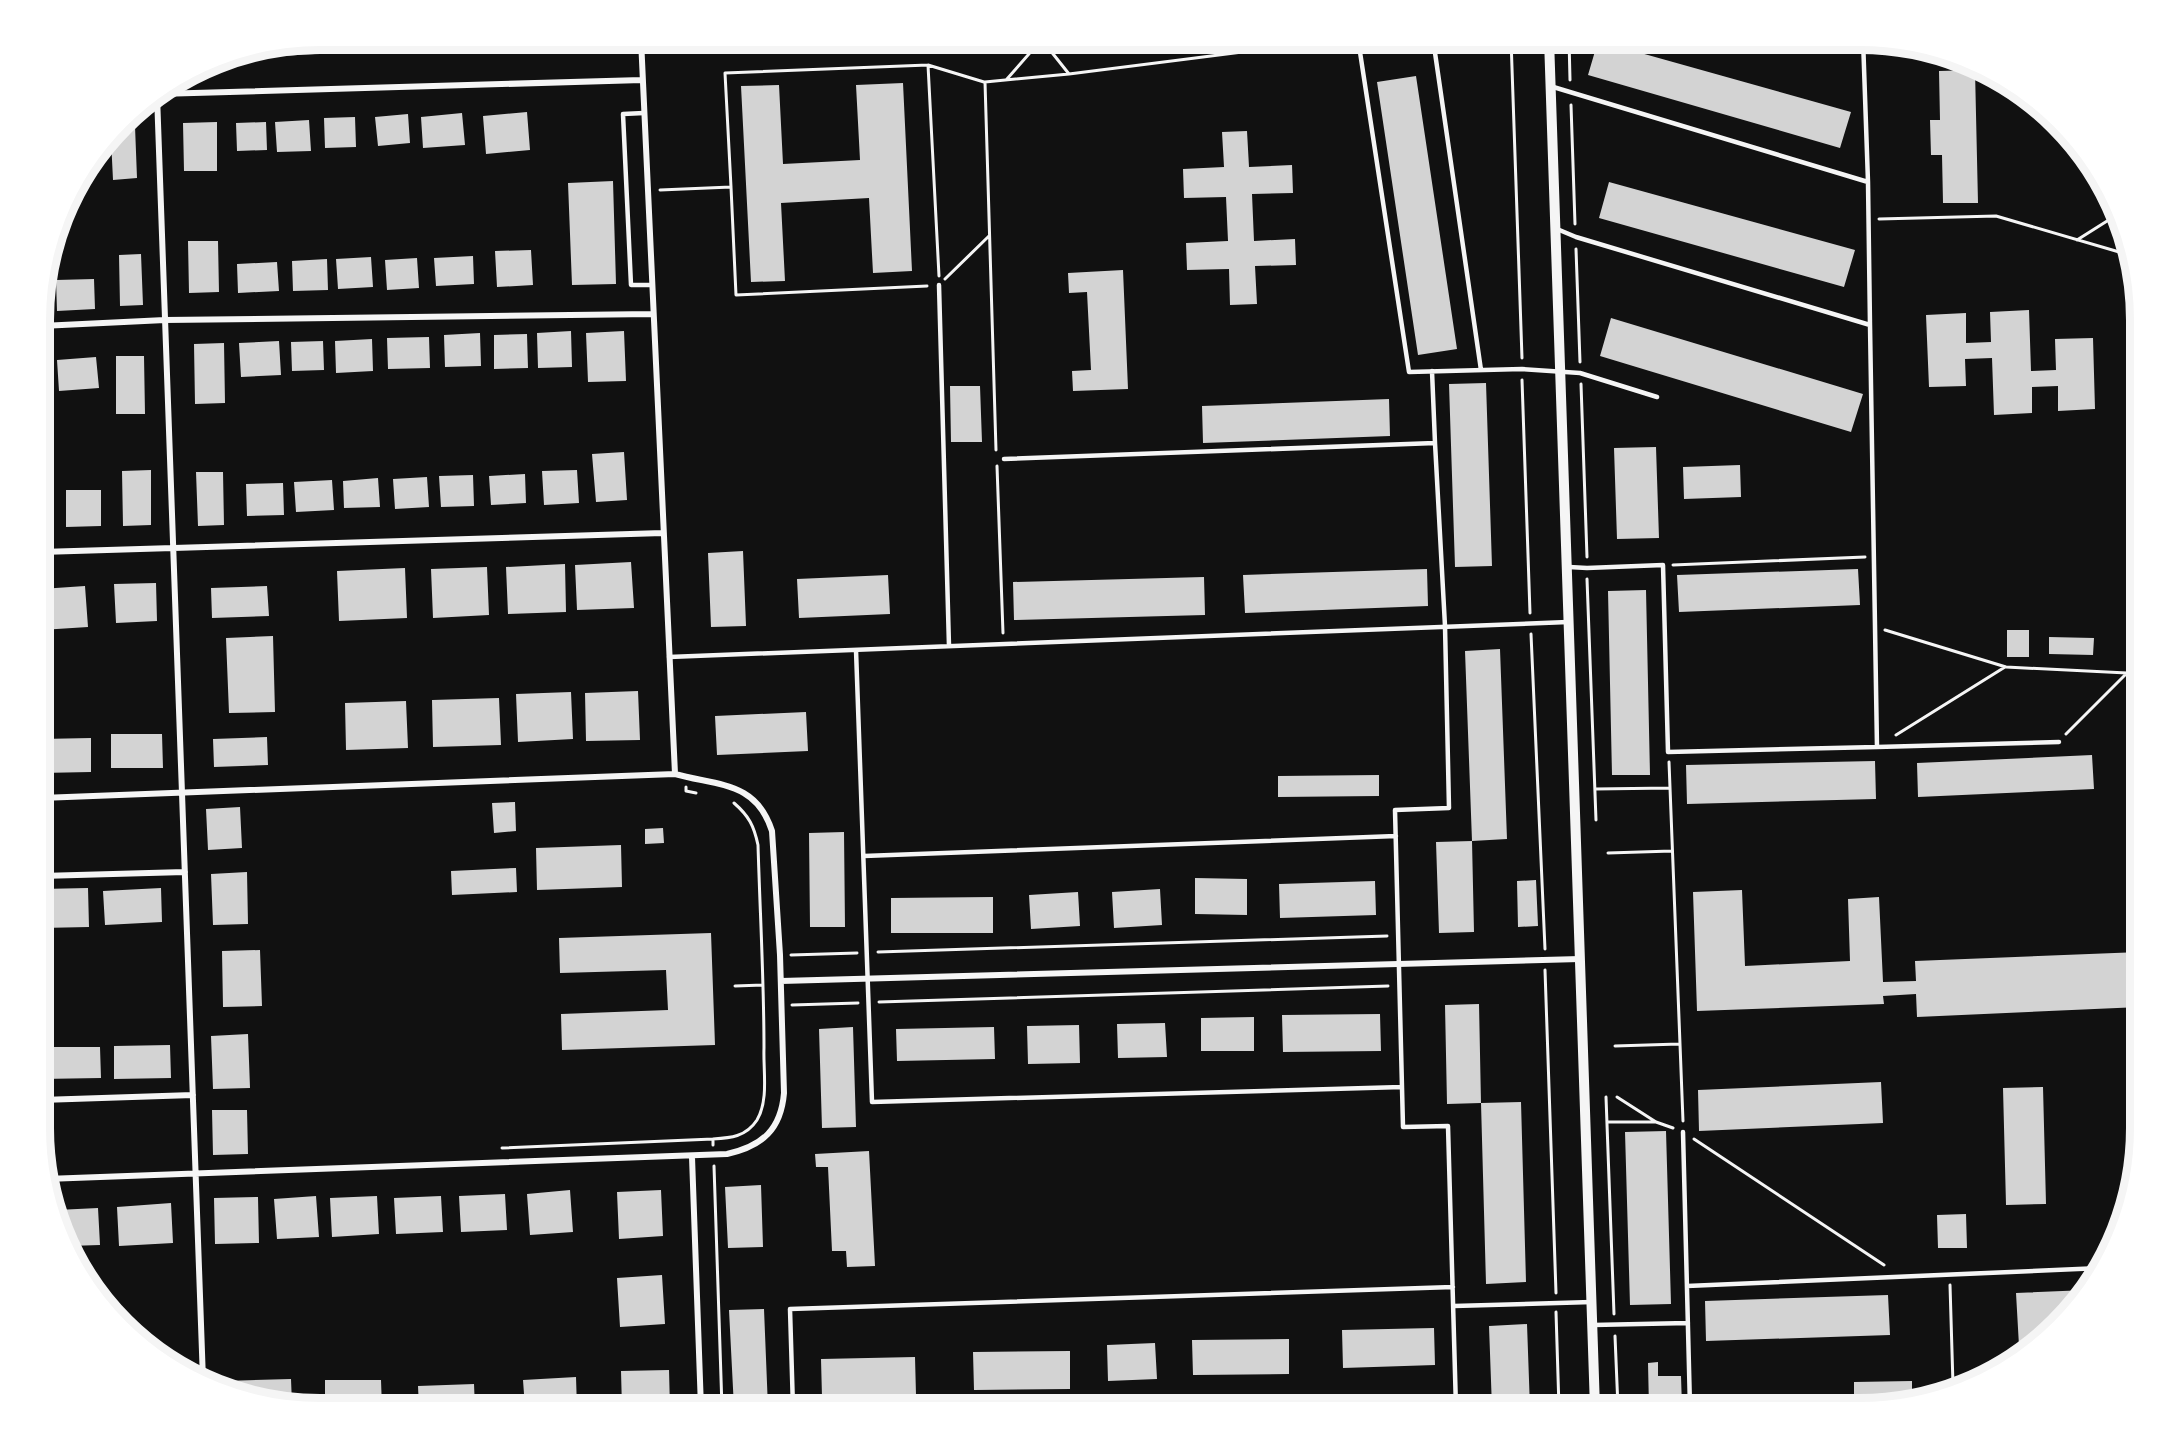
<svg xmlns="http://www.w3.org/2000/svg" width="2180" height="1447" font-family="Lora,serif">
  <rect width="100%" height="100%" fill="#111"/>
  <path fill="#d3d3d3" d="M326 39H360V53L327 54Z
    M373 39H408V52L374 54Z
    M422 39H456L457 52 422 53Z
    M481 39H513L514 51 482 52Z
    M557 39H602V50L557 52Z
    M987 39H1006L1007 50 988 51Z
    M1126 39H1195V40L1127 50Z
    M314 40 315 54 280 56V47Z
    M1598 41 1851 112 1840 148 1588 75Z
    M267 49V58L229 60V57Z
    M1975 70 1978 203H1943L1942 155H1931L1930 120H1940L1939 71Z
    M1416 76 1457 349 1418 355 1377 82Z
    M903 83 912 271 873 273 869 198 781 203 785 281 751 282 741 86 779 85 783 164 860 160 856 85Z
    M527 112 530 150 486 154 483 116Z
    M462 113 465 145 423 148 421 117Z
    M408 114 410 143 378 146 375 117Z
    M355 117 356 147 325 148 324 118Z
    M309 120 311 151 277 152 275 122Z
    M217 122V171H184L183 123Z
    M266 122 267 150 237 151 236 123Z
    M135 126 137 178 113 180 111 139 120 127Z
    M1247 131 1249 167 1292 165 1293 193 1252 194 1254 241 1295 239 1296 265 1255 266 1257 304 1230 305 1229 269 1187 270 1186 243 1228 241 1226 197 1184 198 1183 169 1224 167 1222 132Z
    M613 181 616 284 572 285 568 183Z
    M1609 182 1855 250 1844 287 1599 218Z
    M188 241H218L219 292 189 293Z
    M531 250 533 285 497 287 495 251Z
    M141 254 143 305 120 306 119 255Z
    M473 256 474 284 436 286 434 258Z
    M371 257 373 287 338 289 336 259Z
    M417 258 419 288 387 290 385 260Z
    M327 259 328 290 293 291 292 261Z
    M277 262 279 291 238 293 237 264Z
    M1123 270 1128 389 1073 391 1072 371 1091 370 1087 292 1069 293 1068 273Z
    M94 279 95 309 57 311 56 280Z
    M2029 310 2031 371 2056 370 2055 339 2093 338 2095 409 2058 411V386L2032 387V413L1994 415 1992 358 1965 359 1966 386 1929 387 1926 315 1966 313V343L1991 342 1990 312Z
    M1611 318 1863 394 1851 432 1600 356Z
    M571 331 572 367 538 368 537 333Z
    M624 331 626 381 588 382 586 333Z
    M480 333 481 366 445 367 444 335Z
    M527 334 528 368 494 369V335Z
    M429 337 430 368 388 369 387 338Z
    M372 339 373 371 336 373 335 341Z
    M279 341 281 375 241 377 239 343Z
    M323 341 324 370 292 371 291 342Z
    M224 343 225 403 195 404 194 344Z
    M116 356H144L145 414H116Z
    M41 357H44L46 388H41Z
    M96 357 99 388 59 391 57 360Z
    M1486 383 1492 566 1455 567 1449 384Z
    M950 386H980L982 442H951Z
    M1389 399 1390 436 1203 443 1202 406Z
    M1656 447 1659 538 1617 539 1614 448Z
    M624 452 627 500 596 502 592 454Z
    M1740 465 1741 497 1684 499 1683 467Z
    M151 470V525L123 526 122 471Z
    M577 470 579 503 544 505 542 471Z
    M196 472H223L224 525 198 526Z
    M525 474 526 503 491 505 489 476Z
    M473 475 474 506 441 507 439 476Z
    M427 477 429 507 395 509 393 479Z
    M378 478 380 507 344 508 343 481Z
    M332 480 334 510 296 512 294 482Z
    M283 483 284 515 247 516 246 484Z
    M66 490H101V526L66 527Z
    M50 499 51 529H41V500Z
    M743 551 746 626 711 627 708 553Z
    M631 562 634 608 577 610 575 565Z
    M565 564 566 612 508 614 506 567Z
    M487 567 489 615 433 618 431 569Z
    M405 568 407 618 339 621 337 571Z
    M1427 569 1428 606 1245 613 1243 575Z
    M1858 569 1860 605 1679 612 1677 575Z
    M888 575 890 614 799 618 797 579Z
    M1204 577 1205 615 1014 620 1013 582Z
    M156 583 157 621 116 623 114 584Z
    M85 586 88 627 41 630V589Z
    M267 586 269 616 212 618 211 588Z
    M1646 590 1650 775H1612L1608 591Z
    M2007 630H2029V657H2007Z
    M273 636 275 712 229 713 226 638Z
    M2049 637 2094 638 2093 655 2049 654Z
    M1500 649 1507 839 1472 841 1465 651Z
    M638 691 640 740 586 741 585 693Z
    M571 692 573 739 518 742 516 694Z
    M499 698 501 745 433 747 432 700Z
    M406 701 408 748 346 750 345 703Z
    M806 712 808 751 717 755 715 716Z
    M111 734H162L163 768H111Z
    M267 737 268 765 214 767 213 739Z
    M91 738V772L41 773V739Z
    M2092 755 2094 789 1918 797 1917 763Z
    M1875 761 1876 799 1687 804 1686 765Z
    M1379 775V796L1278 797V776Z
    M515 802 516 831 494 833 492 803Z
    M240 807 242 848 208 850 206 809Z
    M663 828 664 843 645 844V829Z
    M844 832 845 927H810L809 833Z
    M1472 841 1474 932 1439 933 1436 842Z
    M621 845 622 887 537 890 536 848Z
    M516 868 517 892 452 895 451 871Z
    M247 872 248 924 213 925 211 874Z
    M1195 878 1247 879V915L1195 914Z
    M1536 880 1538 926 1518 927 1517 881Z
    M1375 881 1376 915 1280 918 1279 884Z
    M88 888 89 927 41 928V889Z
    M161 888 162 922 105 925 103 891Z
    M1160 889 1162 925 1114 928 1112 892Z
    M1742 890 1745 966 1850 961 1848 899 1879 897 1883 982 1916 981 1915 961 2140 952V1007L1917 1017 1916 994 1883 996 1884 1004 1697 1011 1693 892Z
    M1078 892 1080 926 1031 929 1029 895Z
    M993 897V933H891V898Z
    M711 933 715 1045 562 1050 561 1014 668 1010 666 970 560 973 559 938Z
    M260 950 262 1006 223 1007 222 951Z
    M1479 1004 1481 1103 1447 1104 1445 1005Z
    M1380 1014 1381 1051 1283 1052 1282 1015Z
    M1254 1017V1051H1201V1018Z
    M1165 1023 1167 1057 1118 1058 1117 1024Z
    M1079 1025 1080 1063 1028 1064 1027 1026Z
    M853 1027 856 1127 822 1128 819 1029Z
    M994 1027 995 1059 897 1061 896 1029Z
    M248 1034 250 1088 213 1089 211 1036Z
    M170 1045 171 1078 114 1079V1046Z
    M41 1047H100L101 1078 41 1079Z
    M1881 1082 1883 1123 1699 1131 1698 1090Z
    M2043 1087 2046 1204 2006 1205 2003 1088Z
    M1521 1102 1526 1282 1486 1284 1481 1103Z
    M212 1110H247L248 1154 213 1155Z
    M1666 1131 1671 1304 1630 1305 1625 1132Z
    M869 1151 875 1266 847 1267 846 1251H832L828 1167H816L815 1154Z
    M761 1185 763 1247 728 1248 725 1187Z
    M570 1190 573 1232 530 1235 527 1194Z
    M661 1190 663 1236 619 1239 617 1192Z
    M505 1194 507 1230 461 1232 459 1196Z
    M316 1196 319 1237 277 1239 274 1199Z
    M377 1196 379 1234 332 1237 330 1198Z
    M441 1196 443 1232 396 1234 394 1198Z
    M258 1197 259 1243 215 1244 214 1198Z
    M171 1203 173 1243 119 1246 117 1207Z
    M98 1208 100 1245 69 1246 57 1210Z
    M1966 1214 1967 1248H1938L1937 1215Z
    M662 1275 665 1324 620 1327 617 1278Z
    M2087 1290 2027 1346H2019L2016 1293Z
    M1888 1295 1890 1335 1706 1341 1705 1301Z
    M764 1309 768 1408H734L729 1310Z
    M1527 1324 1530 1408H1492L1489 1326Z
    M1434 1328 1435 1365 1343 1368 1342 1330Z
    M1289 1339V1374L1193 1375 1192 1340Z
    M1155 1343 1157 1379 1108 1381 1107 1345Z
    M1070 1351V1389L974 1390 973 1352Z
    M915 1357 916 1395 822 1397 821 1359Z
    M1658 1362V1376H1681L1682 1407 1649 1408 1648 1363Z
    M669 1370 670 1408H622L621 1371Z
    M576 1377 577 1408H525L523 1380Z
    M291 1379 292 1404 229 1393 224 1391V1381Z
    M325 1380H381L382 1408H325Z
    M1912 1381V1397L1879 1407H1854V1382Z
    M474 1384 475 1408H419L418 1386Z"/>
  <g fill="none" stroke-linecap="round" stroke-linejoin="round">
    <path stroke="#f5f5f5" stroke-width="3" d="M1511 39 1522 358
      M1569 39 1570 80
      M1042 40 1069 74
      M1873 43H1886
      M928 65 939 276
      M1007 79 1042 39
      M1571 105 1575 224
      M731 187 736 295 927 286
      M660 190 731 187 725 73 928 65 984 82
      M1879 219 1996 216 2126 254
      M2077 240 2115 216
      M1576 249 1580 362
      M945 279 989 236
      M1522 380 1530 613
      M1581 384 1587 557
      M996 450 985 82 1069 74 1346 39
      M997 466 1003 633
      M1673 565 1865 557
      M1587 579 1596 820
      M1885 630 2006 667 2127 673 2066 734
      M1531 634 1545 949
      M2127 673 2140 659
      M1896 735 2005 667
      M1669 762 1683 1121
      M686 787V791L696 793
      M1595 789 1670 788
      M1608 853 1672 851
      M878 952 1387 936
      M791 955 857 953
      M1545 970 1556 1293
      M735 986 763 985
      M879 1002 1388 986
      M792 1005 858 1003
      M1615 1046 1679 1044
      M1606 1097 1614 1314
      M1617 1097 1656 1122 1673 1128
      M1607 1122H1656
      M1694 1139 1884 1265
      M713 1145V1139C730 1138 746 1137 757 1120 769 1100 763 1070 764 1048 764 980 760 913 758 845 754 826 749 816 734 803
      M502 1148 713 1139
      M714 1166 722 1408
      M1950 1285 1953 1385
      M1556 1312 1559 1408
      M1615 1336 1618 1408"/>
    <path stroke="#f5f5f5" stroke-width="4.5" d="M617 39 618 51 641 50
      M1358 39 1409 372 1522 369 1580 373 1657 397
      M1433 39 1481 370
      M1847 39 1863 44
      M1550 86 1868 182 1863 39
      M644 113 623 114 631 285H652
      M1557 229 1576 237 1870 325 1868 182
      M939 285 949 646
      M1435 443 1445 626 1449 808 1395 810 1403 1127 1448 1126 1456 1408
      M1004 459 1435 443 1432 371
      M1569 567 1587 568 1663 565 1668 752 1877 747 1870 325
      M856 650 872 1102 1402 1087
      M669 657 1568 622
      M1877 747 2059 742
      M864 856 1396 836
      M1683 1132 1690 1407
      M1687 1286 2101 1268
      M1454 1306 1592 1302
      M1593 1325 1688 1323
      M793 1408 790 1309 1453 1287"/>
    <path stroke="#f5f5f5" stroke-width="6" d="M641 39 675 774
      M158 94 642 80
      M157 95 203 1380
      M41 326 165 320 653 314
      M41 552 663 533
      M41 798 675 774C718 786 756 781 772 831L780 955 784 1093C781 1129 763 1146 727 1154L46 1179
      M41 876 185 872
      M781 981 1580 959
      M41 1100 193 1095
      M692 1157 701 1408"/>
    <path stroke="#f5f5f5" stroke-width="10" d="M1549 39 1595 1408"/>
  </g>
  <path d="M0 0H2180V1447H0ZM320 50H1860A270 270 0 0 1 2130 320V1128A270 270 0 0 1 1860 1398H320A270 270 0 0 1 50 1128V320A270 270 0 0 1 320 50Z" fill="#fff" fill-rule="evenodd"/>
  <path fill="none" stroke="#f5f5f5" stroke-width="8" d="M320 50H1860A270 270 0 0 1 2130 320V1128A270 270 0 0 1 1860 1398H320A270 270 0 0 1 50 1128V320A270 270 0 0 1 320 50Z"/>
</svg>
